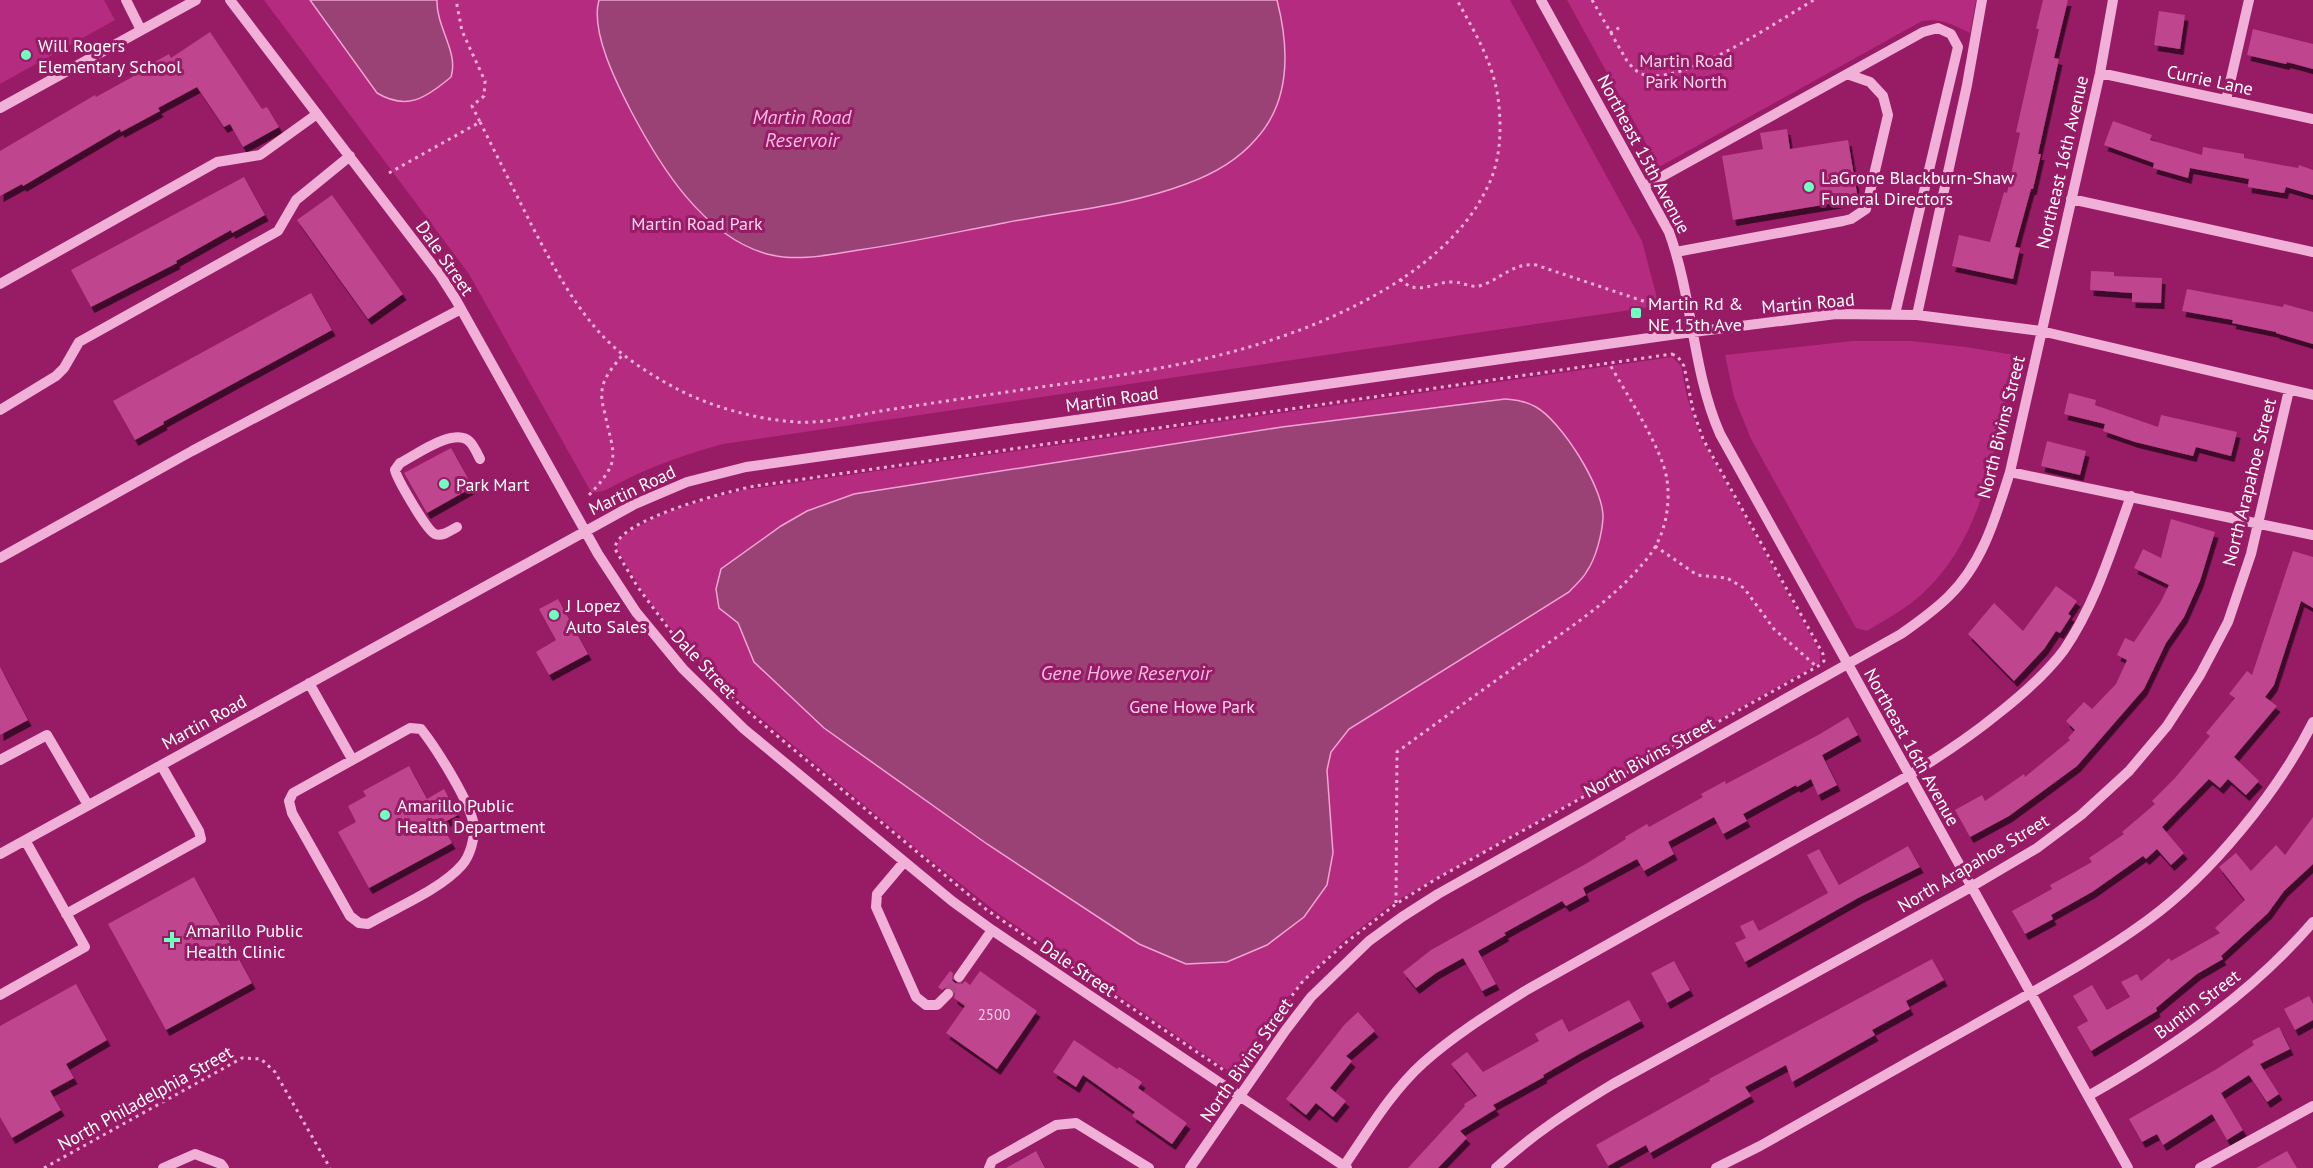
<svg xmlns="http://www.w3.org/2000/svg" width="2313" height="1168" font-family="'PT Sans',sans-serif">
  <defs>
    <filter id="shadow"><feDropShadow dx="3.5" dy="6" stdDeviation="0" flood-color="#0009"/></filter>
  </defs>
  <rect width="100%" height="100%" fill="#981b66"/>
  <path fill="#b42b80" d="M0 0H104L115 20 0 84Z
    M264 0H1510L1642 241 1657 298 1655 305 1651 307 723 444C687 454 654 465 621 482 611 487 602 494 591 492L469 274Z
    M1567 0H1976L1970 33C1953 25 1941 18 1922 21L1659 167Z
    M1852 341H1911L1966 347 2014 355C1997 437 1987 536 1921 595 1905 609 1885 620 1867 631L1856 628 1751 439 1734 397 1725 355Z
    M1672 357 1681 366 1687 397 1701 438 1820 652V663L1396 901 1342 942 1287 998 1236 1069 1229 1071 999 914 924 855 738 699 689 651 646 597 617 549 619 540C650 513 705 500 744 490Z"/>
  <path fill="#9a4276" stroke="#f2a3d5" stroke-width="1.5" d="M310 0H437C436 27 459 52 451 77 426 98 407 111 377 93Z
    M599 0H1277C1289 47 1291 101 1256 139 1238 160 1211 175 1186 184 1128 206 1064 211 1004 223 956 232 908 243 859 250 828 255 797 262 767 254 703 236 660 166 631 111 617 84 590 31 599 0Z
    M1505 399C1515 400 1526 401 1536 407 1561 421 1604 488 1603 518 1602 534 1596 558 1587 571 1583 579 1575 585 1569 592L1349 729 1331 752 1327 770 1333 853 1327 885 1304 917 1267 945 1227 962 1186 964 1139 944 987 844 824 728 754 662 738 623 719 608 716 589 721 569 781 526 807 511 854 494 1282 427Z"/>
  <path fill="#bf448e" filter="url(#shadow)" d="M2043 0H2068L2054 58 2059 59 2038 154H2041L2033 189H2031L2015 247 2020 248 2013 279 1952 266 1959 235 1990 242 2004 192 2007 193 2020 133 2016 132 2039 29H2036Z
    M2159 11 2185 15 2180 49 2154 45Z
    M2253 29 2313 44V69L2287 62 2286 64 2247 55Z
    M210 32 262 109 267 107 279 127 243 147 230 124 224 127 197 87 158 108 160 111 121 132 120 129 23 186 22 184 0 196V151L95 95 96 97 143 71 142 69 169 54 171 58Z
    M2113 121 2152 135 2150 140 2202 155 2203 147 2244 154V158L2298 168 2299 165 2313 170V195L2286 187 2284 193 2248 187 2249 179 2190 168 2188 178 2153 168 2154 163 2104 145Z
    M1787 129 1790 149 1848 140 1858 199 1733 220 1722 156 1763 149 1760 133Z
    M244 177 265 215 232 233 231 230 176 261 177 263 91 307 71 270Z
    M332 195 403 294 368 319 297 220Z
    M2091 271 2114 272V276L2162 278 2161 303 2132 302V293L2090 290Z
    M2187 289 2283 307 2284 304 2313 312V344L2276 333V332L2232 323 2233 320 2182 311Z
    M311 293 332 330 163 422 164 424 135 440 113 401Z
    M2069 393 2096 400 2095 405 2158 427 2161 415 2237 432 2231 456 2196 447 2193 456 2135 442 2103 431 2105 424 2064 414Z
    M2047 441 2086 451 2080 475 2041 466Z
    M451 448 473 487 427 513 404 473Z
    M2171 519 2215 532 2200 581 2184 617 2166 643 2144 689 2077 766 2009 816 1970 837 1955 810 1982 795 1985 801 2024 774 2025 777 2070 740 2068 738 2075 730 2066 721 2084 702 2092 709 2116 684 2127 660 2117 655 2125 638 2134 642 2160 603 2169 585 2134 568 2143 549 2161 558Z
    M2293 551 2313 557V608L2301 601 2274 685 2265 697 2277 706 2234 757 2259 781 2246 795 2228 779 2220 788 2209 779 2162 827 2184 853 2171 865 2157 849 2146 859 2143 856 2092 892 2051 915 2053 919 2025 934 2012 911 2052 889 2050 885 2092 862 2089 858 2124 834 2122 832 2155 804 2152 801 2175 778 2210 736 2206 733 2235 698 2229 694 2247 671 2252 675Z
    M2056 586 2077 601 2068 614 2071 616 2060 633 2056 631 2044 649 2014 681 1968 634 1994 603 2023 631Z
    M558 599 588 654 549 675 536 652 556 640 539 609Z
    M0 667 28 720 0 735Z
    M1848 717 1858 735 1822 755 1837 785 1818 795 1811 779 1797 787 1796 785 1743 814 1747 821 1723 834 1714 817 1668 842 1674 854 1644 871 1637 859 1583 888 1586 895 1566 906 1562 901 1504 933 1506 935 1478 951 1496 984 1482 991 1463 958 1436 973 1416 988 1403 972 1431 950 1589 862 1626 839 1625 837 1647 824 1649 827 1703 797 1701 794 1725 781 1726 784 1820 734Z
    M409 766 427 799 444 789 458 815 441 824 452 843 369 888 338 832 356 822 348 806 366 796 363 791Z
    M2313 817V864L2284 891 2268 913 2221 956 2223 959 2197 974 2156 1008 2157 1011 2091 1051 2077 1027 2088 1021 2073 996 2092 985 2107 1010 2130 997 2121 982 2137 974 2141 981 2169 958 2171 961 2220 933 2215 928 2245 900 2219 867 2236 853 2251 871 2276 845 2285 855Z
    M1908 846 1920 867 1858 898 1745 962 1735 943 1746 938 1740 926 1753 920 1759 931 1828 893 1807 855 1819 849 1839 885Z
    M194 877 252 983 166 1030 108 924Z
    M1932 959 1944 980 1906 1001 1910 1009 1872 1030 1875 1035 1792 1082 1786 1065 1745 1087 1751 1096 1723 1112 1650 1153 1646 1145 1608 1166 1596 1145 1710 1081 1709 1079Z
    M1674 961 1690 990 1667 1003 1651 973Z
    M950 971 953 973 952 980 955 983 962 984 965 981 970 985 980 971 1037 1011 997 1069 946 1033 965 1006 954 998 955 993 953 988 947 987 942 990 938 987Z
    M76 984 107 1040 66 1064 74 1078 50 1091 61 1110 12 1138 0 1117V1026Z
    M2309 996 2313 1004V1020L2295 1030 2284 1009Z
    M1629 1000 1641 1021 1581 1053 1543 1075 1544 1077 1493 1105 1496 1109 1460 1131 1467 1138 1438 1168H1408L1465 1106 1464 1104 1477 1096 1451 1064 1467 1052 1483 1072 1539 1041 1535 1034 1562 1019 1569 1032Z
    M1358 1012 1375 1031 1346 1056 1352 1061 1330 1088 1346 1101 1333 1117 1316 1103 1306 1115 1286 1099 1345 1024Z
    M2279 1027 2290 1049 2260 1064 2279 1094 2267 1102 2249 1075 2221 1093 2243 1130 2227 1140 2212 1114 2163 1145 2157 1134 2142 1142 2129 1119 2215 1070 2254 1045 2252 1041Z
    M1074 1040 1117 1069 1119 1067 1142 1082 1138 1088 1187 1123 1172 1144 1132 1116 1135 1112 1083 1075 1076 1087 1053 1072Z
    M1036 1151 1045 1168H1006L1024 1158Z
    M2287 1151 2297 1168H2256Z"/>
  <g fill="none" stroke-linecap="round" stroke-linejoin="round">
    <path stroke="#ad4985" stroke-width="10" stroke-dasharray="10 5" stroke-linecap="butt" d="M948 994 959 977"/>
    <path stroke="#f0b0d7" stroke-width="3" stroke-dasharray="3 4.5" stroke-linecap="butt" d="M1592 0 1627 61C1632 67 1637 73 1645 75 1686 84 1776 22 1814 0
      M1610 33 1622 26
      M480 122C497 156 514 190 531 224 551 262 570 299 599 332 620 356 651 375 679 390 715 408 756 419 795 422 825 424 857 415 887 410 933 403 980 396 1027 389 1090 380 1155 371 1216 356 1310 333 1443 280 1487 188 1501 161 1502 128 1498 98 1493 62 1474 31 1457 0
      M389 173 480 122 472 106 484 96 485 81 462 31 456 0
      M1400 279C1417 297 1432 282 1452 282 1465 282 1472 290 1485 284 1504 276 1514 263 1536 265L1655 305 1662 312
      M1672 354 1678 357 1684 366 1693 410 1703 439 1823 654 1824 661 1820 665 1436 879 1396 904 1344 944 1303 981 1233 1074 1228 1073 987 910 740 705 680 644 637 586 615 549C615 520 729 491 755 486Z
      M589 495C622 460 614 457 605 414 603 406 601 399 602 391 603 377 615 365 623 354
      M1655 546 1697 575 1727 578 1744 588 1774 629 1816 666
      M1396 903 1397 752C1442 719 1488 686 1533 654 1572 626 1615 598 1645 561 1664 540 1671 508 1667 480 1663 449 1625 392 1609 363
      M44 1168 242 1058 261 1059 275 1072 330 1168"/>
    <path stroke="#f0b0d7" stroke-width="10" d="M126 0 141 30
      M230 0 440 275 456 300 598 554 636 612 683 669 744 729 952 901 992 930 1347 1168
      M1541 0 1669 232C1693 298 1692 370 1720 434L2128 1168
      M2100 73 2313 119
      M2226 100 2249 0
      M0 108 196 0
      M1645 186 1923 32 1938 28 1951 34 1958 47 1895 314
      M2071 199 2313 252
      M1676 252 1843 221 1851 219 1866 209 1888 115 1883 96 1870 82 1847 74
      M0 284 217 162 260 155 317 114
      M1917 315 1967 85 1982 0
      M0 410 56 376 64 368 79 342 278 231 296 200 350 156
      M2010 472 2313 535
      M457 527C450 531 442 537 435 534 427 531 397 479 395 470L400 463C416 455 455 426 470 442 474 446 477 453 480 459
      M0 558 192 451 461 309
      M309 683 352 759
      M410 728 421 729C436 748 471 803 474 826 475 838 470 856 462 865 440 890 397 907 368 924L359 923 350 916 292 813 289 801 293 793Z
      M0 760 47 735 88 805
      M0 854 633 505 687 482 746 467 1670 335 1836 314 1917 315 2041 331 2313 395
      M904 862 877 894 876 907 916 997 926 1005H937L948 994
      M66 914 201 839 199 831 161 765
      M959 977 992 930
      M0 995 85 947 25 840
      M2088 1096C2172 1048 2250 995 2313 922
      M1344 1166C1368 1131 1391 1092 1423 1063 1454 1035 1490 1013 1525 991 1616 940 1707 889 1799 837 1867 799 1938 763 1999 713 2023 694 2046 674 2064 650 2096 603 2112 548 2131 496
      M163 1168 195 1154 221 1164 224 1168
      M989 1168 992 1161 1056 1125 1076 1123 1149 1168
      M1190 1168 1285 1031 1311 997 1369 941 1402 917 1438 894 1901 634C1918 622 1934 611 1949 596 1983 563 1996 516 2010 472L2100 73 2113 0
      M1496 1168C1533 1134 1570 1110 1613 1084L1971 887 2037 848 2081 815 2129 771 2167 726 2200 675 2228 622 2251 554 2289 390
      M1716 1168 1760 1146C1829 1107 1899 1067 1969 1028 2030 993 2092 961 2148 920 2211 874 2278 792 2313 722
      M2200 1168 2313 1106"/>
  </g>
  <g fill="#6fffbe" stroke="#981b66" stroke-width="2">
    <circle cx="26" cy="55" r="6"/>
    <circle cx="1809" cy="187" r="6"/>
    <rect x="1630" y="307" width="12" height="12" rx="3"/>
    <circle cx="444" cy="484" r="6"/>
    <circle cx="554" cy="615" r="6"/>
    <circle cx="385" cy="815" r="6"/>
    <path d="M169 931h6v6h6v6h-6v6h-6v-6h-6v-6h6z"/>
  </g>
  <g text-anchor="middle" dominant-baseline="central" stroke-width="6" stroke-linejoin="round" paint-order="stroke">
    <g font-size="15" fill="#efd0e3">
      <text x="994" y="1014">2500</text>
    </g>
    <g font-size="18" fill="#fff" stroke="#981b66" text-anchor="start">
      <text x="38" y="45">Will Rogers<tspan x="38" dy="21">Elementary School</tspan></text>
      <text x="1821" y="177">LaGrone Blackburn-Shaw<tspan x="1821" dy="21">Funeral Directors</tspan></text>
      <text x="1648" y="303">Martin Rd &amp;<tspan x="1648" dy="21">NE 15th Ave</tspan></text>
      <text x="456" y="484">Park Mart</text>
      <text x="566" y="605">J Lopez<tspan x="566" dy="21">Auto Sales</tspan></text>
      <text x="397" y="805">Amarillo Public<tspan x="397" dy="21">Health Department</tspan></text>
      <text x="186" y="930">Amarillo Public<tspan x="186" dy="21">Health Clinic</tspan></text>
    </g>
    <g font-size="18" fill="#fbd7ed" stroke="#981b66">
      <text x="1686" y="60">Martin Road<tspan x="1686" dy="21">Park North</tspan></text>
      <text x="697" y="223">Martin Road Park</text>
      <text x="1192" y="706">Gene Howe Park</text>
    </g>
    <g font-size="18" fill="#fff" stroke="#981b66">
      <text transform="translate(2210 80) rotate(12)">Currie Lane</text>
      <text transform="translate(1644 154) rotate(62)">Northeast 15th Avenue</text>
      <text transform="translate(2062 162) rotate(-77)">Northeast 16th Avenue</text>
      <text transform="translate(445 258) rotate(55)">Dale Street</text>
      <text transform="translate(1808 303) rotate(-5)">Martin Road</text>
      <text transform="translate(1112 399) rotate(-8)">Martin Road</text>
      <text transform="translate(2001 427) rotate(-76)">North Bivins Street</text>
      <text transform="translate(2249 482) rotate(-76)">North Arapahoe Street</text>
      <text transform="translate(632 490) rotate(-25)">Martin Road</text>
      <text transform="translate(704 664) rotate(47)">Dale Street</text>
      <text transform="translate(204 722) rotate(-29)">Martin Road</text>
      <text transform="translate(1912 747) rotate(61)">Northeast 16th Avenue</text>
      <text transform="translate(1649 757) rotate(-29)">North Bivins Street</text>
      <text transform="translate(1973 863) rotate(-31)">North Arapahoe Street</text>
      <text transform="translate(1078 968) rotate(34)">Dale Street</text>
      <text transform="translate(2197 1004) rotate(-37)">Buntin Street</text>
      <text transform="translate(1246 1060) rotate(-55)">North Bivins Street</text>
      <text transform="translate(145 1098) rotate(-29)">North Philadelphia Street</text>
    </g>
    <g font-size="20" font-style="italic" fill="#f7bce1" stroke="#981b66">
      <text x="802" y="117">Martin Road<tspan x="802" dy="23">Reservoir</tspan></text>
      <text x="1126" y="673">Gene Howe Reservoir</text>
    </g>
  </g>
</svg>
